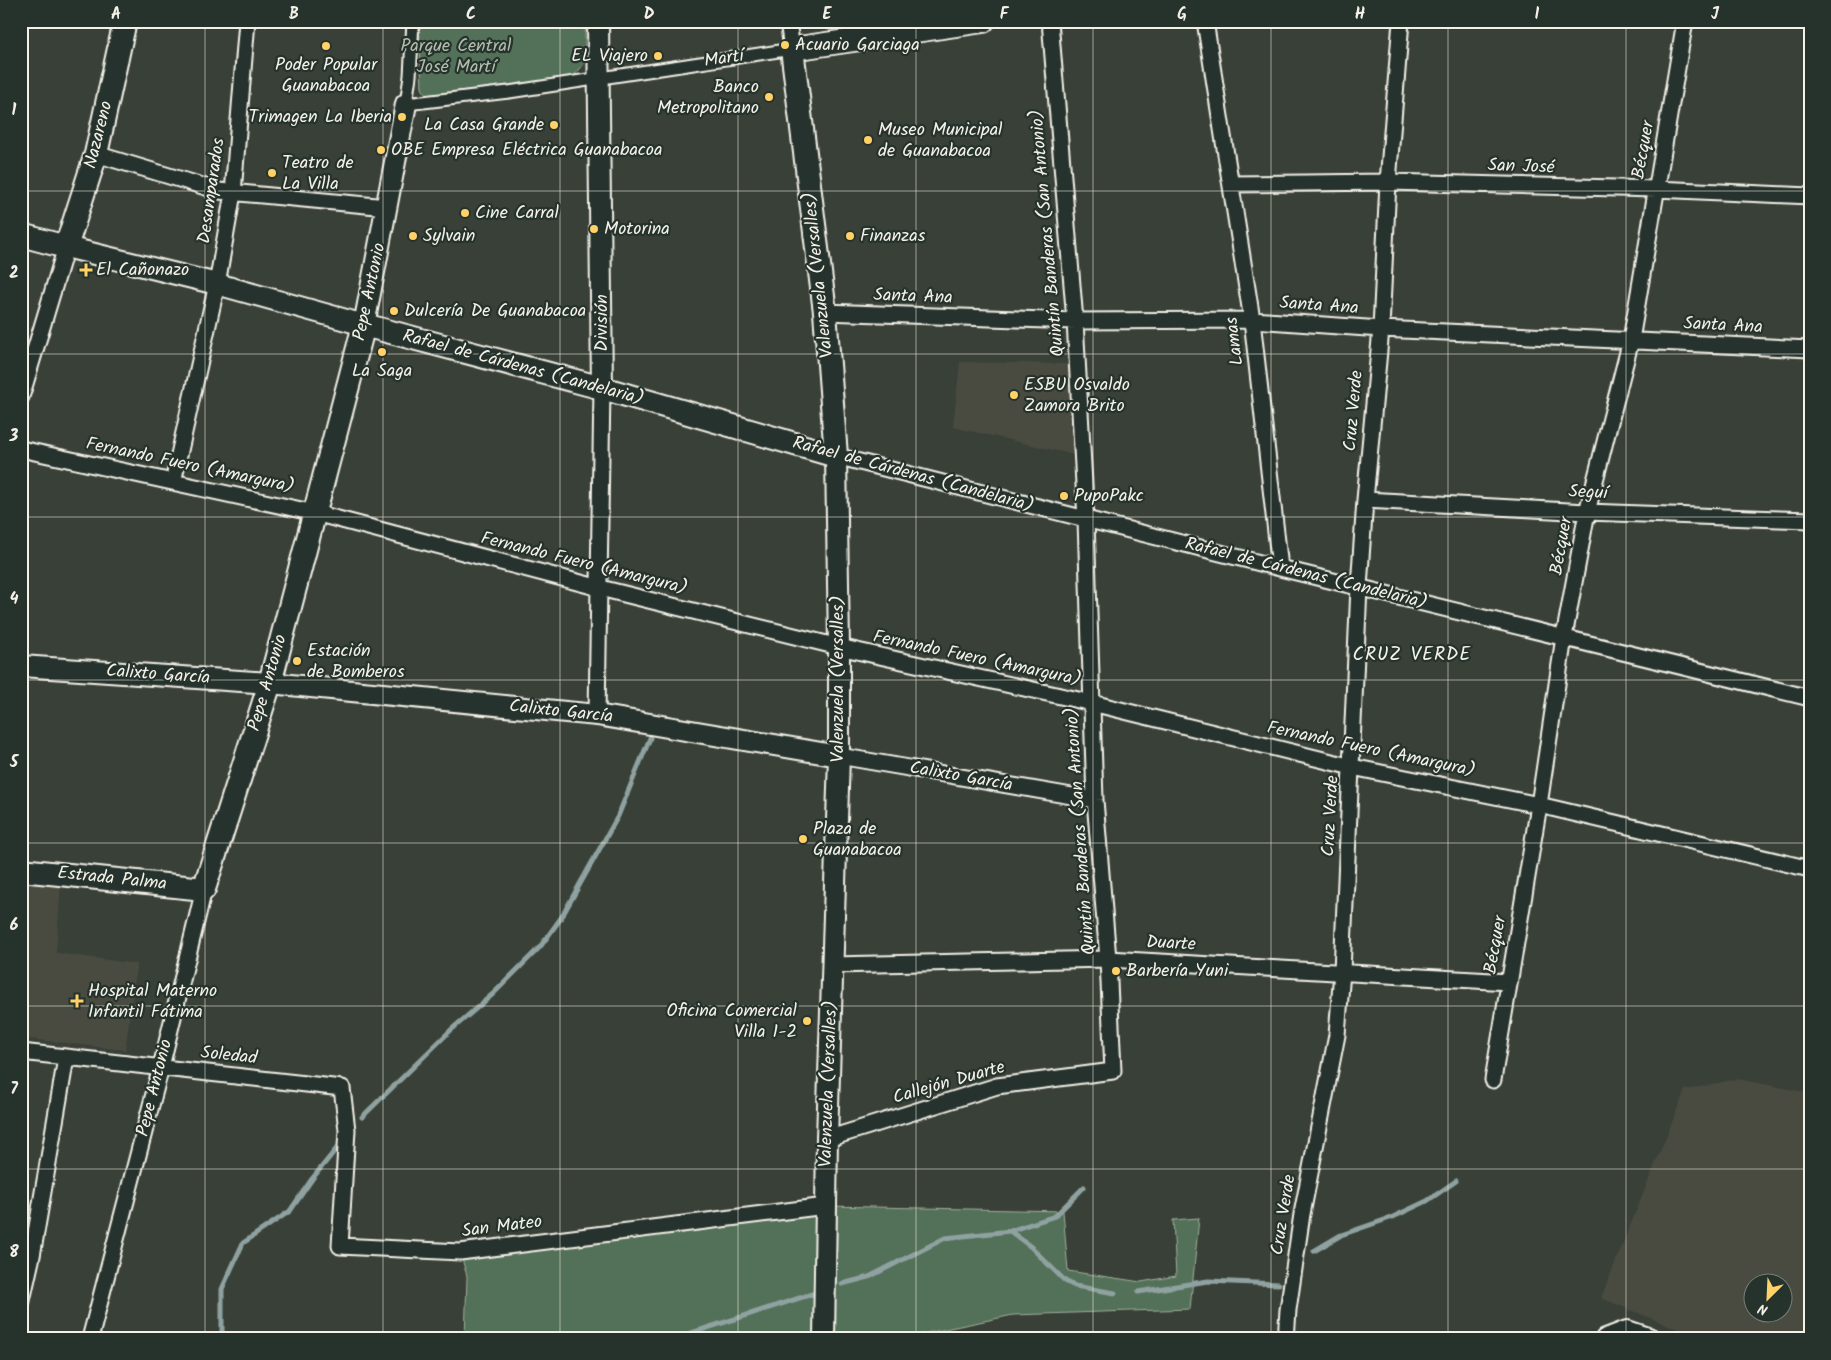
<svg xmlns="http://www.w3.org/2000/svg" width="1831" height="1360" font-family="Kalam,sans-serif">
  <rect width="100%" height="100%" fill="#394037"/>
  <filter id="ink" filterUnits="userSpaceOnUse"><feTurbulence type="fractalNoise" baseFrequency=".02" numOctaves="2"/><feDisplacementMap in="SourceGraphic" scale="10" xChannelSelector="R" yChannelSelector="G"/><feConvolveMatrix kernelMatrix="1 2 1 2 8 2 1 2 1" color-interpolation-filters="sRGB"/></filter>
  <g filter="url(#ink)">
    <path fill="#494c41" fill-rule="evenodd" d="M960 362 1069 364 1075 455 953 427Z
      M21 879 61 882 56 953 137 964 125 1050 21 1038Z
      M1737 1079 1810 1093V1339H1703L1601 1298 1685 1090ZM1754 1282H1784V1312H1754Z"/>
    <path fill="#527058" stroke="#a3b0a0" d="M419 21H585V63L573 77 426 95 422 88Z
      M826 1206 1063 1211 1068 1271 1141 1282 1176 1276 1173 1220 1199 1218 1190 1309 1013 1315 897 1339H465L467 1276 460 1252Z"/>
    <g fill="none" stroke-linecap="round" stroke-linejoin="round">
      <path stroke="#8fa2a1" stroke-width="5" d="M362 1117 451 1030 493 994 540 947 561 918 618 816 650 738
        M1010 1231 1031 1247 1065 1281 1075 1286 1115 1293
        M1314 1251 1341 1235 1393 1217 1427 1201 1456 1181
        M842 1284 869 1277 945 1238 1010 1231 1055 1216 1084 1187
        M1138 1292 1208 1281 1279 1284
        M222 1339V1289L243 1243 290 1211 312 1179 337 1148
        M673 1339 812 1294"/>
      <g stroke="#f4f1e8" stroke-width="15">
        <path id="pedestrian" d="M413 21 410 76 406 104 509 92 792 49"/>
      </g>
      <g stroke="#f4f1e8" stroke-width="19">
        <path id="minor" d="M788 21 792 49
          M1205 21 1252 320 1280 568
          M96 154 219 191 387 207
          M1232 184 1388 182 1656 189 1810 196
          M825 312 1075 321 1252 320 1381 329 1810 349
          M21 397 66 247
          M21 449 315 513 600 588 839 647 1092 703 1352 767 1539 805 1810 869
          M836 456 1280 568 1810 698
          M173 482 217 284 233 193 247 21
          M1365 500 1587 512 1810 520
          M597 715 602 388
          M839 756 1095 800
          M832 965 1108 959 1509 982
          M21 1052 342 1088 347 1130 340 1246 460 1252 826 1206
          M1493 1080 1539 805 1564 637 1587 512 1631 340 1685 21
          M827 1139 997 1086 1113 1071 1108 959 1095 800 1086 520 1075 321 1050 21
          M21 1305 32 1256 66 1058
          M90 1339 161 1067 204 889
          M1286 1339 1288 1310 1302 1214 1337 1035 1342 971 1359 587 1365 500 1381 329 1388 182 1401 21"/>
      </g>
      <g stroke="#f4f1e8" stroke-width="24">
        <path id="tertiary" d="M598 21 602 388
          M66 247 217 284 364 325 406 104
          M21 666 270 683 597 715 839 756
          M824 1339 827 1139 839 756V647L836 456
          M1606 1339 1627 1331 1651 1339"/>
      </g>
      <g stroke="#f4f1e8" stroke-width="26">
        <path id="secondary" d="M21 235 66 247 96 154 125 21
          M21 870 204 889 270 683 364 325 602 388 836 456 825 312 792 49 983 21"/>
      </g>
      <use href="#pedestrian" stroke="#26332d" stroke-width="11"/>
      <use href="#minor" stroke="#26332d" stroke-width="15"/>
      <use href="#tertiary" stroke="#26332d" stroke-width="20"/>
      <use href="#secondary" stroke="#26332d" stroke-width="22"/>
    </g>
  </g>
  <path fill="none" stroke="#f4f1e8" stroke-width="1" stroke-opacity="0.55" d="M205 21V1339M383 21V1339M560 21V1339M738 21V1339M916 21V1339M1093 21V1339M1271 21V1339M1448 21V1339M1626 21V1339M21 191H1810M21 354H1810M21 517H1810M21 680H1810M21 843H1810M21 1006H1810M21 1169H1810"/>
  <g fill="#ffd166" stroke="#26332d" stroke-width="2">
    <circle cx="785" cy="45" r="5"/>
    <circle cx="326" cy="46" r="5"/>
    <circle cx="658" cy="56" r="5"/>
    <circle cx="769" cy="97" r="5"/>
    <circle cx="402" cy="117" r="5"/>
    <circle cx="554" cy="125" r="5"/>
    <circle cx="868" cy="140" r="5"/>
    <circle cx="381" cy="150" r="5"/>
    <circle cx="272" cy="173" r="5"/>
    <circle cx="465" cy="213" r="5"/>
    <circle cx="594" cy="229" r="5"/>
    <circle cx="413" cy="236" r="5"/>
    <circle cx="850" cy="236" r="5"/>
    <path d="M83.5 262.5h5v5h5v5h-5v5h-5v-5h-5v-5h5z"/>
    <circle cx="394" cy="311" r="5"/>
    <circle cx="382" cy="352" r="5"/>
    <circle cx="1014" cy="395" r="5"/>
    <circle cx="1064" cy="496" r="5"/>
    <circle cx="297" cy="661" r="5"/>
    <circle cx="803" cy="839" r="5"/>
    <circle cx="1116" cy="971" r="5"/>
    <path d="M74.5 993.5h5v5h5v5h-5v5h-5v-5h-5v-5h5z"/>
    <circle cx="807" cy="1021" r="5"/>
  </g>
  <g text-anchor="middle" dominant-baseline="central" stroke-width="4.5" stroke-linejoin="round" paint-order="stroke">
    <g font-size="18" fill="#f4f1e8" stroke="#26332d" text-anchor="start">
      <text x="795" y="45">Acuario Garciaga</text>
      <text x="648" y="56" text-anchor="end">EL Viajero</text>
      <text x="326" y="65" text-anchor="middle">Poder Popular<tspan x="326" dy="21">Guanabacoa</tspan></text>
      <text x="759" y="87" text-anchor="end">Banco<tspan x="759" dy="21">Metropolitano</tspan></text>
      <text x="392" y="117" text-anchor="end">Trimagen La Iberia</text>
      <text x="544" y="125" text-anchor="end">La Casa Grande</text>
      <text x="878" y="130">Museo Municipal<tspan x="878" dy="21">de Guanabacoa</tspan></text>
      <text x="391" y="150">OBE Empresa Eléctrica Guanabacoa</text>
      <text x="282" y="163">Teatro de<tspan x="282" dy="21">La Villa</tspan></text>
      <text x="475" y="213">Cine Carral</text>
      <text x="604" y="229">Motorina</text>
      <text x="423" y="236">Sylvain</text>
      <text x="860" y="236">Finanzas</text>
      <text x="96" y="270">El Cañonazo</text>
      <text x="404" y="311">Dulcería De Guanabacoa</text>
      <text x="382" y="371" text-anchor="middle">La Saga</text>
      <text x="1024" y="385">ESBU Osvaldo<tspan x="1024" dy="21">Zamora Brito</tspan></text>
      <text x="1074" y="496">PupoPakc</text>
      <text x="307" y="651">Estación<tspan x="307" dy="21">de Bomberos</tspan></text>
      <text x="813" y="829">Plaza de<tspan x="813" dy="21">Guanabacoa</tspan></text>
      <text x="1126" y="971">Barbería Yuni</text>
      <text x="88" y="991">Hospital Materno<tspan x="88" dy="21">Infantil Fátima</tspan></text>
      <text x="797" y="1011" text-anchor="end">Oficina Comercial<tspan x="797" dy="21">Villa 1-2</tspan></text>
    </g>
    <g font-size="18" fill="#b3bdae" stroke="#26332d">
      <text x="456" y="46">Parque Central<tspan x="456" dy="21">José Martí</tspan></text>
    </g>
    <g font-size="18" fill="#f4f1e8" stroke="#26332d">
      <text transform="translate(724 59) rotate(-8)">Martí</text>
      <text transform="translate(99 135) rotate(-76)">Nazareno</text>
      <text transform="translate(1644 150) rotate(-80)">Bécquer</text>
      <text transform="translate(1521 167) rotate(2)">San José</text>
      <text transform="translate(212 191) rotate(-82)">Desamparados</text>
      <text transform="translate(1048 233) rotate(-95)">Quintín Banderas (San Antonio)</text>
      <text transform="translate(819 275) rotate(-96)">Valenzuela (Versalles)</text>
      <text transform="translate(370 292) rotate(-78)">Pepe Antonio</text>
      <text transform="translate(913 297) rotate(2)">Santa Ana</text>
      <text transform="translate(1319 306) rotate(4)">Santa Ana</text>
      <text transform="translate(602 323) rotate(-90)">División</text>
      <text transform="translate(1723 326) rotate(3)">Santa Ana</text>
      <text transform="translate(1235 341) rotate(-97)">Lamas</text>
      <text transform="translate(523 368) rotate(15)">Rafael de Cárdenas (Candelaria)</text>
      <text transform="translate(1354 411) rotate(-85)">Cruz Verde</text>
      <text transform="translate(190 466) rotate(12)">Fernando Fuero (Amargura)</text>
      <text transform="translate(913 475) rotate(15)">Rafael de Cárdenas (Candelaria)</text>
      <text transform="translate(1588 493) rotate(3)">Seguí</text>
      <text transform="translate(1562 546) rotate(-80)">Bécquer</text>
      <text transform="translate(584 564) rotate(14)">Fernando Fuero (Amargura)</text>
      <text transform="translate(1306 574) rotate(14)">Rafael de Cárdenas (Candelaria)</text>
      <text transform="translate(977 659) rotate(12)">Fernando Fuero (Amargura)</text>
      <text transform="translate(158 675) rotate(4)">Calixto García</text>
      <text transform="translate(838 679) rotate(-90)">Valenzuela (Versalles)</text>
      <text transform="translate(268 683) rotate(-74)">Pepe Antonio</text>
      <text transform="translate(561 712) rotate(6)">Calixto García</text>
      <text transform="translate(1371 750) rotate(12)">Fernando Fuero (Amargura)</text>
      <text transform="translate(961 777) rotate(10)">Calixto García</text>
      <text transform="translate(1331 816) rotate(-87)">Cruz Verde</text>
      <text transform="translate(1081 831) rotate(-94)">Quintín Banderas (San Antonio)</text>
      <text transform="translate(112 879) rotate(6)">Estrada Palma</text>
      <text transform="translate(1171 944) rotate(3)">Duarte</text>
      <text transform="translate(1496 945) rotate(-80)">Bécquer</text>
      <text transform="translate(229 1056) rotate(6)">Soledad</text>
      <text transform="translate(949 1083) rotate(-16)">Callejón Duarte</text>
      <text transform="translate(829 1084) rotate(-88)">Valenzuela (Versalles)</text>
      <text transform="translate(155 1088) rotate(-76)">Pepe Antonio</text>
      <text transform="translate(1284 1215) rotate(-81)">Cruz Verde</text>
      <text transform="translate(502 1227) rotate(-7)">San Mateo</text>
    </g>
    <g font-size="19" letter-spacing="1" fill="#f4f1e8" stroke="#26332d">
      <text x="1412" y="655">CRUZ VERDE</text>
    </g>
  </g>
  <rect width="1831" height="1360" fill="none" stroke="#26332d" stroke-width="55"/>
  <g transform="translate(1768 1298) rotate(204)"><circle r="24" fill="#26332d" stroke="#787f78"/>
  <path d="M0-4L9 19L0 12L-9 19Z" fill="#ffd166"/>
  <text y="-8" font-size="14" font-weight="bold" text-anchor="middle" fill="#f4f1e8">N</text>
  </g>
  <rect x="28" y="28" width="1776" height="1304" fill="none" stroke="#f4f1e8" stroke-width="2"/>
  <g font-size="16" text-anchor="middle" font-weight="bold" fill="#f4f1e8">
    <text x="116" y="19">A</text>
    <text x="294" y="19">B</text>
    <text x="471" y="19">C</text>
    <text x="649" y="19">D</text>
    <text x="827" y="19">E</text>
    <text x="1004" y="19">F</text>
    <text x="1182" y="19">G</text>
    <text x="1360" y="19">H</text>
    <text x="1537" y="19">I</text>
    <text x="1715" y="19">J</text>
    <text x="14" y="115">1</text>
    <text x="14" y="278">2</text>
    <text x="14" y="441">3</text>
    <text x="14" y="604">4</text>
    <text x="14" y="767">5</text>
    <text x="14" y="930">6</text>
    <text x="14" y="1094">7</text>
    <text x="14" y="1257">8</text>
  </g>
</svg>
